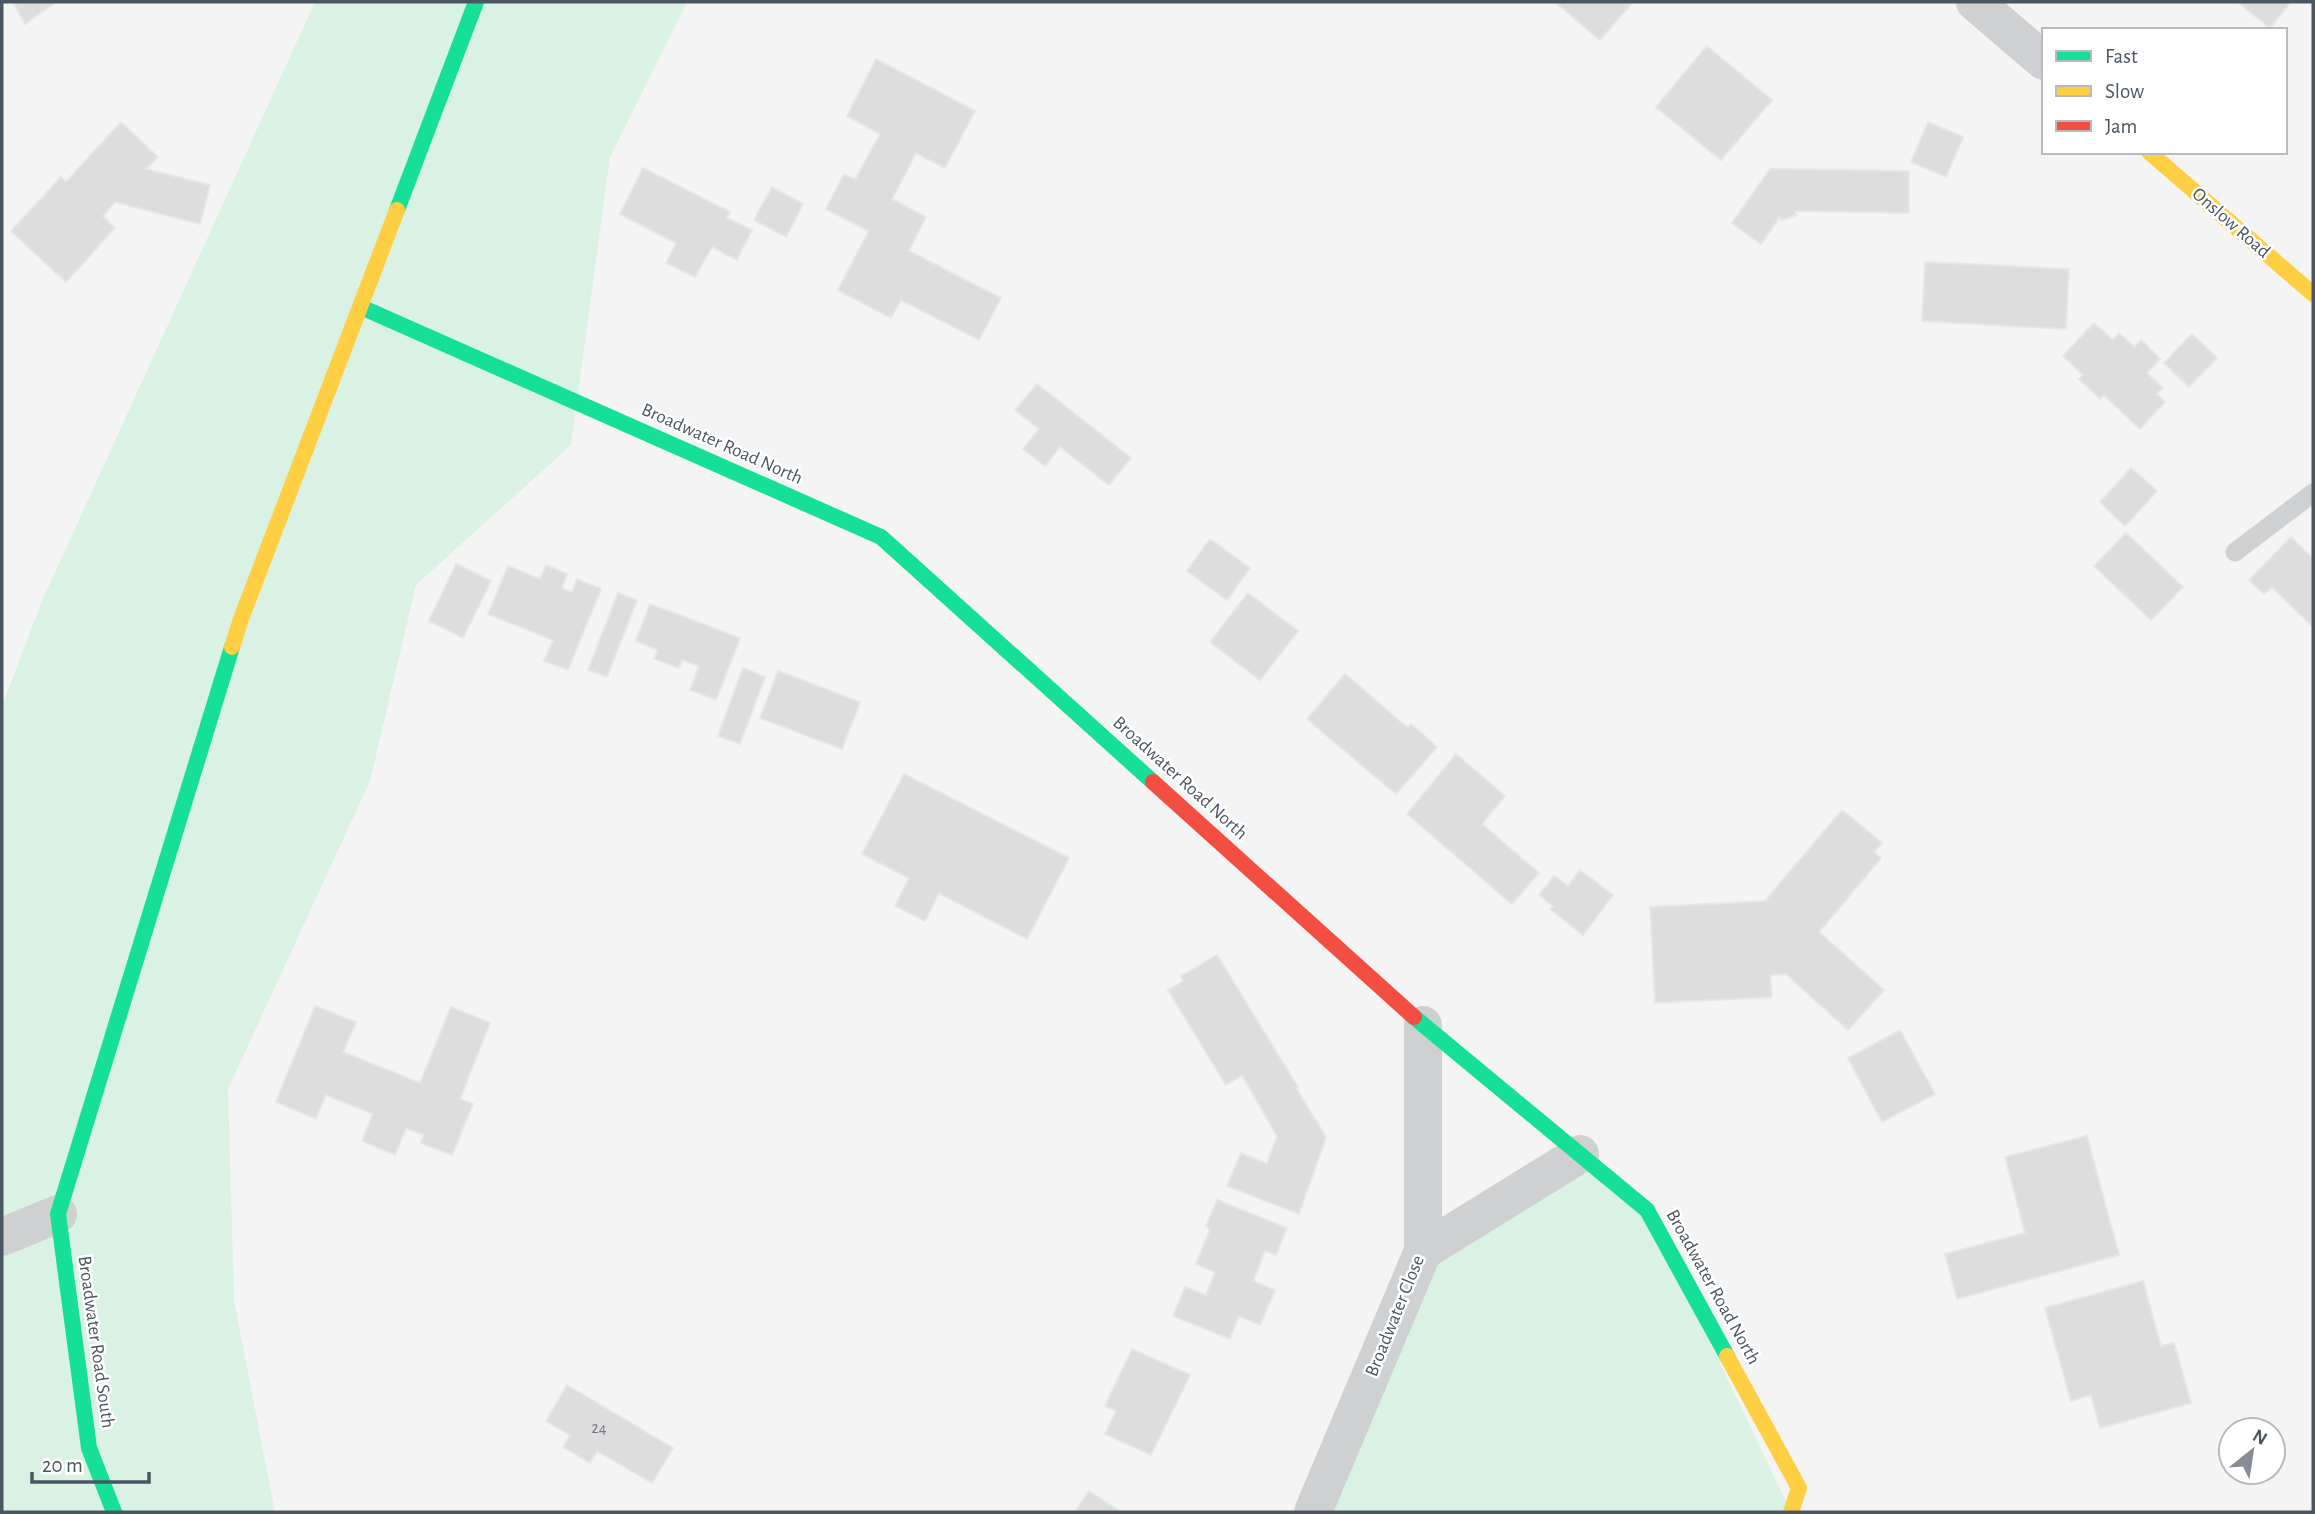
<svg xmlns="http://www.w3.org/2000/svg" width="2315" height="1514" font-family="'Alegreya Sans',sans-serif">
  <rect width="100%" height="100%" fill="#f4f4f4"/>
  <path fill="#d9f2e3" d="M315 2H687L610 157 571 445 416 585 370 781 228 1089 234 1300 275 1512H2V706L42 601Z
    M1580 1154 1647 1210 1791 1512H1315L1423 1251Z"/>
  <path fill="#ddddde" stroke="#e5e6e7" stroke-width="2" d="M13 2H56L25 24Z
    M1555 2H1633L1600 40Z
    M2238 2H2291L2270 28Z
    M1707 46 1772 100 1721 160 1656 107Z
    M876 59 975 111 945 168 916 153 892 199 926 217 909 251 1001 298 979 340 901 300 891 318 838 290 869 231 826 209 844 174 855 180 880 134 847 116Z
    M121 122 158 157 146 169 210 185 200 224 115 202 103 216 115 228 66 282 11 231 61 177 66 182Z
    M1928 122 1963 137 1946 177 1911 162Z
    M643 168 730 212 727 218 752 230 737 260 712 247 695 277 666 263 676 243 620 214Z
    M1770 169 1909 171V213L1795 211 1796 215 1781 220 1780 217 1761 244 1732 223Z
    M772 187 803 204 786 237 754 220Z
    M1925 262 2069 269 2066 329 1922 321Z
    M2094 323 2113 340 2119 333 2134 347 2141 340 2160 359 2147 373 2163 388 2157 394 2165 402 2140 429 2104 395 2100 399 2079 379 2083 375 2063 356Z
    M2192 334 2217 358 2189 387 2164 363Z
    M1037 384 1131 458 1109 485 1060 447 1045 466 1023 449 1039 429 1015 410Z
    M2131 468 2157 491 2125 526 2100 502Z
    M2126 533 2183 587 2151 620 2094 566Z
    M2291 537 2313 559V627L2272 587 2264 594 2249 580Z
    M1210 539 1250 568 1227 600 1187 571Z
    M456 564 491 581 463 638 429 621Z
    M546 565 567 574 562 588 572 592 577 579 601 589 568 670 544 661 553 640 488 614 508 566 540 579Z
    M618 593 637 600 607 677 588 670Z
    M1248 593 1298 631 1260 680 1210 642Z
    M650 604 740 638 716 700 690 690 699 666 682 660 679 668 654 659 658 650 636 641Z
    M743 668 765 677 740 744 718 736Z
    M778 671 860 702 842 749 760 718Z
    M1345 674 1408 728 1411 724 1437 747 1396 794 1307 719Z
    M1456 754 1505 796 1482 824 1539 873 1512 904 1407 814Z
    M904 774 1069 858 1027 939 939 893 925 921 895 906 909 878 862 854Z
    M1842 810 1882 843 1874 852 1881 858 1819 932 1884 990 1848 1030 1786 974 1770 975 1772 997 1655 1003 1650 907 1765 901Z
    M1580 870 1613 895 1583 935 1550 909 1553 906 1539 895 1554 876 1568 886Z
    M1217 955 1298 1087 1296 1088 1326 1137 1299 1214 1227 1186 1241 1153 1267 1164 1277 1136 1242 1075 1226 1085 1168 990 1183 981 1181 976Z
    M315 1006 356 1022 343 1052 420 1083 451 1007 490 1023 460 1099 473 1104 452 1155 421 1143 424 1135 406 1128 395 1155 362 1141 373 1114 326 1095 316 1119 276 1102Z
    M1900 1030 1935 1094 1882 1122 1848 1058Z
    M2087 1136 2119 1255 1957 1299 1945 1254 2025 1233 2005 1157Z
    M1217 1200 1287 1228 1276 1255 1265 1251 1253 1281 1275 1290 1260 1325 1239 1316 1230 1339 1173 1316 1185 1287 1206 1295 1215 1272 1196 1264 1210 1229 1206 1226Z
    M2143 1281 2161 1346 2174 1343 2191 1403 2100 1428 2091 1395 2071 1401 2045 1308Z
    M1132 1349 1190 1375 1151 1455 1105 1434 1116 1411 1105 1406Z
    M567 1385 673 1448 652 1483 597 1451 590 1463 563 1447 570 1435 546 1421Z
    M1089 1491 1121 1512H1075Z"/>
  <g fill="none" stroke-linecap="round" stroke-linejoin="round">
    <path stroke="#ced0d2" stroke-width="19" d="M2235 552 2313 493"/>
    <path stroke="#ced0d2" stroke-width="38" d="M1975 2 2044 61
      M2 1237 58 1214
      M1423 1251 1580 1154
      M1313 1512 1423 1251V1025"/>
    <path stroke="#16e098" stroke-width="16" d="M397 210 476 2
      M361 307 881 537 1153 782
      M1414 1017 1647 1210 1727 1356
      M114 1512 89 1448 58 1214 232 647"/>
    <path stroke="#ffcf43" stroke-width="16" d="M2149 152 2313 294
      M232 647 241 619 397 210
      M1727 1356 1799 1488 1791 1512"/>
    <path stroke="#f24e42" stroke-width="16" d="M1153 782 1414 1017"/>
  </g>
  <g text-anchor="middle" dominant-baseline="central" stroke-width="5" stroke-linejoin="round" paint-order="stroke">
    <g font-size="16" fill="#707881">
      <text x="599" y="1428">24</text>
    </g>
    <g font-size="19" fill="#4a5661" stroke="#fff">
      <text transform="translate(2231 223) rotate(41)">Onslow Road</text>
      <text transform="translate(722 444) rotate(24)">Broadwater Road North</text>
      <text transform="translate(1180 778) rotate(42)">Broadwater Road North</text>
      <text transform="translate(1713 1287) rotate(61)">Broadwater Road North</text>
      <text transform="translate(1395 1316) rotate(-68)">Broadwater Close</text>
      <text transform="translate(96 1342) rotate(82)">Broadwater Road South</text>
    </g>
  </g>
  <rect width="2315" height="1514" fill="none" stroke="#4a5661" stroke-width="7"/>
  <rect x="2042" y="28" width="245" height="126" fill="#ffffff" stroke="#b7bbc0" stroke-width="2"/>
  <rect x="2056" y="51" width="35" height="10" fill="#16e098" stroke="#b7bbc0" stroke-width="2"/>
  <text x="2105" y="63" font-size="21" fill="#4a5661">Fast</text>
  <rect x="2056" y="86" width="35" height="10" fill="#ffcf43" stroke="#b7bbc0" stroke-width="2"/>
  <text x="2105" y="98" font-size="21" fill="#4a5661">Slow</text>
  <rect x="2056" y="121" width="35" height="10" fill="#f24e42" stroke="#b7bbc0" stroke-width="2"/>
  <text x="2105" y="133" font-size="21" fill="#4a5661">Jam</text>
  <g transform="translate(2252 1451) rotate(30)"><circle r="33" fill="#ffffff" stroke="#b7bbc0" stroke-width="2"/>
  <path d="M0-5L12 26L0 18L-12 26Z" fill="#868d94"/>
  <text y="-10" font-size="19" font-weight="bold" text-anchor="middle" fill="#4a5661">N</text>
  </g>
  <path d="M32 1472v10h117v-10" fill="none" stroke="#4a5661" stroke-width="3.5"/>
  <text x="42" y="1472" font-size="21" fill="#4a5661" stroke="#ffffff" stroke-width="5" paint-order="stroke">20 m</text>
</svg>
